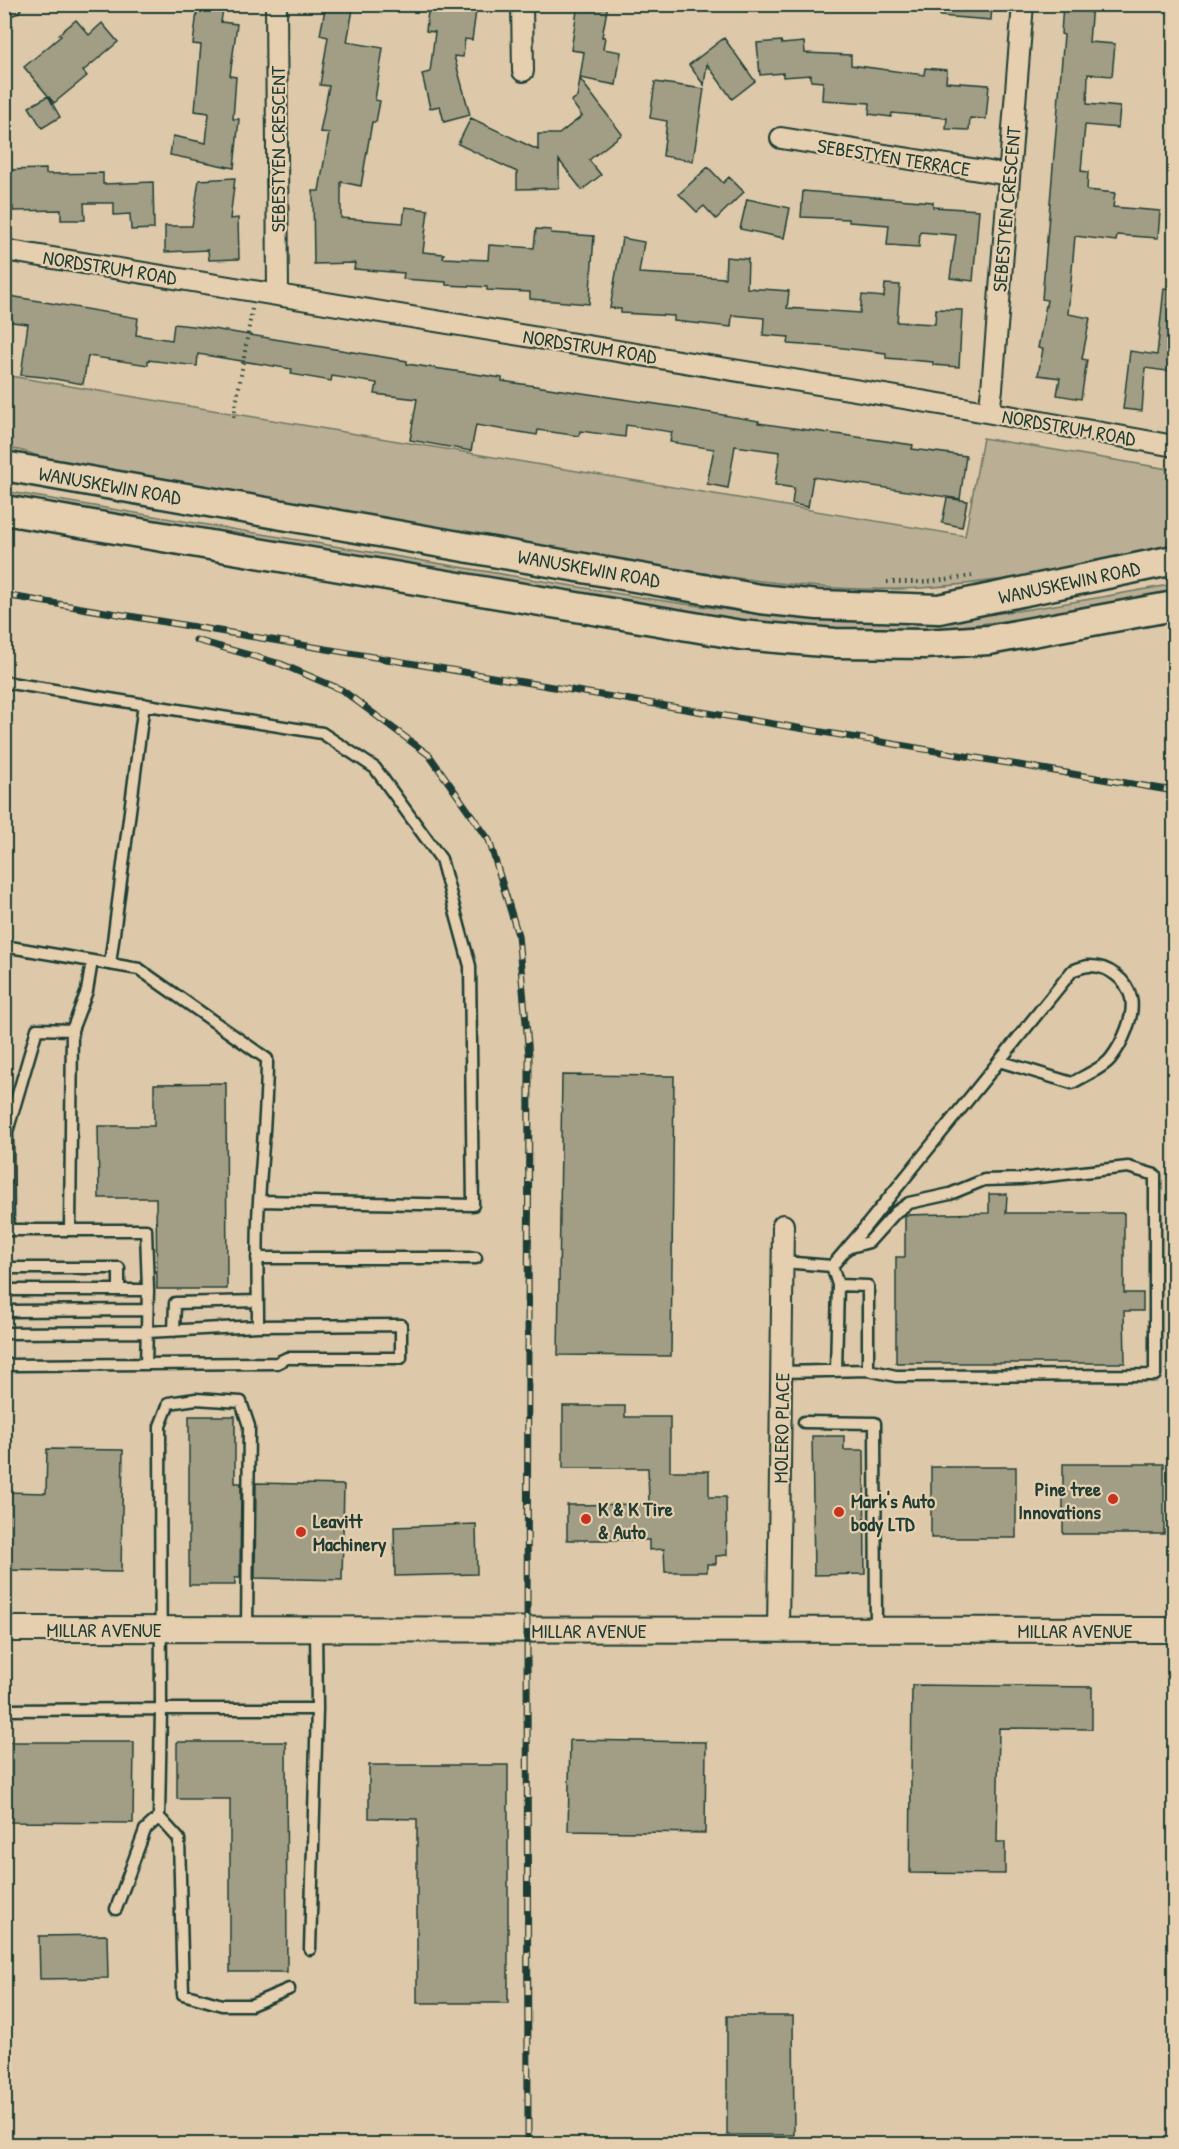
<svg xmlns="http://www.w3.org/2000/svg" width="1179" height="2149" font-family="'Patrick Hand',sans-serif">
  <rect width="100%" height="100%" fill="#ddc9a9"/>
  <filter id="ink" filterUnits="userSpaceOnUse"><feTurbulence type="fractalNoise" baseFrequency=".0167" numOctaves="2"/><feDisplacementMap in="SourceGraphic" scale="12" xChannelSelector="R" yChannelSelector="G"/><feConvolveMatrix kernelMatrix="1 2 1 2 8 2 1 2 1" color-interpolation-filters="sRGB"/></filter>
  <g filter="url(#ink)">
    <path fill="#baaf94" stroke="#6c7664" stroke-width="1.5" d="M4 375 965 536 983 438 1174 470V550C1091 565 1007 582 922 588 846 593 770 583 695 572L70 468 27 452 5 447Z
      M4 491 645 598C730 611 814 623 899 621 992 619 1084 600 1174 584V592C1077 610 979 630 879 630 836 631 794 626 751 623L5 499Z"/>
    <path fill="#a29e85" stroke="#1f3d34" stroke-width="1.5" d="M198 4H224L221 22 237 24 230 76 236 77 233 119H239L234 168 170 155 173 136 206 143 209 113 195 111 201 45 193 44Z
      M326 4H354L347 42 383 48 375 100 380 101 376 122H372L361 186 341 182V218L403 223 405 207 428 210 423 252 444 254 443 258 488 260 489 245 534 248 536 229 551 230V233L594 236 589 304 530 299V292L487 290V287L446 285V282L403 279 404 273 354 269 355 263 314 264 313 191H319L329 133 320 132 329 86 320 85 328 37 320 35Z
      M457 4H477L472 40 465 39 463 57 454 56 470 115 444 122 440 106 430 108 422 74 430 72 435 32 426 31 428 11 457 14Z
      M578 4H608L602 37H605L603 49 621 52 616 85 580 78 584 52 571 50Z
      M940 4H992L991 20 940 16Z
      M1063 4H1092L1089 42 1115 44 1112 76 1088 74 1087 104 1120 107 1118 128 1085 125 1081 171 1088 172 1087 190 1115 193 1113 207 1160 211 1158 238 1117 235 1116 241 1075 236 1068 314 1090 318 1082 359 1087 360 1081 399 1057 395 1060 378 1038 375 1043 349 1038 348 1047 300 1042 299 1064 35 1061 34Z
      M76 20 89 35 102 23 118 42 83 71 87 76 54 103 24 67 61 36 59 34Z
      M724 38 755 81 732 99 707 64 704 85 689 65Z
      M781 41 782 44 804 42 805 53 851 55V65L924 75 925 68 947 70 946 82 989 85 986 119 970 118 969 130 946 129 947 118 892 113 891 117 869 114 870 103 822 100 823 82 811 81V75L783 77V73L760 75 757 43Z
      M580 79 622 134 589 160 601 175 582 190 559 160V188L517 189V172L458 144 471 118 538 150V134H559L582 116 571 101 577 97Z
      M655 82 704 89 693 161 663 156 667 121 650 118Z
      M48 96 60 117 42 128 29 107Z
      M708 167 723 183 729 177 744 192 716 219 704 206 697 212 679 194Z
      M46 169V174L103 173V184L153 182 154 229 131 230 130 214 114 215V203H84L85 220H61V210L13 211V207H4V170Z
      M235 178 230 219 238 218 239 259 209 260 208 250 165 252V226H192L199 180Z
      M803 191 933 202V207L979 210 973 281 950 278 956 235 920 232 919 247 887 245 889 225 849 222V219L801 217Z
      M747 199 790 208 784 238 740 229Z
      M622 238 644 242 639 273 725 278 726 257 748 259 747 288 789 291 787 308 860 313 862 295 884 297 885 284 900 285 897 322 935 324 936 309 962 310 959 367 933 365V362L886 358V353L834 347 788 344 789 337 763 335 764 318 732 315 731 327 674 321V316L621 313V309L610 308Z
      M1164 288 1174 289V372L1145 368 1142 411 1123 409 1130 351 1157 355Z
      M4 295 138 318 136 335 172 340 174 324 201 327 407 361V364L502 378V381L676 407 759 421 758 423 913 445 912 449 966 456 960 499 813 477 808 507 792 504 794 488 775 485 780 452 735 446 728 488 707 484 714 449 670 442 672 432 626 425 625 437 580 431 579 436 538 430 537 435 476 425 471 451 410 440 417 399 375 394 377 383 332 376 331 381 291 374 292 369 198 354 197 366 148 360V365L88 356 83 384 43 377 21 375 28 324 4 321Z
      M947 498 967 501 962 527 942 523Z
      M562 1075 674 1076 671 1356 558 1355Z
      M226 1083 227 1289H157L156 1198H99L98 1126H154V1084Z
      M989 1194H1007L1006 1213H1124V1293H1143V1311H1124L1125 1363H896V1257H905V1215L989 1213Z
      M563 1406H625V1417H670V1471H709V1497H726L727 1555 716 1556V1564H707V1572H665L664 1549 649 1550V1540H567V1505L649 1504 648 1468H563Z
      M189 1416H235V1483H241L240 1578H235V1585H189Z
      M812 1436H844V1450H864L865 1574 814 1575Z
      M47 1449 123 1450 121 1572 4 1570V1492L46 1493Z
      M1063 1464H1164V1534H1063Z
      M931 1467H1016V1538H931Z
      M256 1483 344 1485 342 1580 255 1578Z
      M476 1524 477 1574 395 1576 394 1527Z
      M912 1685 1092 1687V1729L999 1728 997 1842H1005V1874L910 1873Z
      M570 1740 706 1742 705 1833 568 1831Z
      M4 1742H134L133 1823 4 1822Z
      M177 1742H286L287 1972H230V1799H177Z
      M369 1765H508V2003H417V1819L369 1818Z
      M107 1935 108 1978 40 1979 39 1936Z
      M727 2016H793L794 2135H727Z"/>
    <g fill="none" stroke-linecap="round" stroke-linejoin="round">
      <g stroke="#1f3d34" stroke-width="15">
        <path id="service" d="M4 682 322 733 375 768 441 859 470 966 473 1205 259 1201
          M4 946 139 969 267 1059C267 1107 262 1153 259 1201 256 1243 258 1284 258 1326L401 1325V1358H287L277 1363 146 1364
          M110 964 144 704
          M72 1030 87 991 92 961
          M7 1132 8 1230
          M4 1133 7 1132 37 1029 72 1030 70 1230
          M4 1230H146L148 1290 146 1364 10 1365
          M847 1248 869 1242 896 1212 909 1203 950 1194 984 1180 1020 1179 1128 1167 1155 1175V1375L896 1376 868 1370
          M257 1258H476
          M783 1262 832 1266 838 1285
          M832 1266 862 1231 1072 971C1077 969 1084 966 1090 966 1108 966 1127 979 1131 998 1135 1016 1122 1044 1111 1058 1105 1067 1082 1077 1072 1083L999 1061
          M8 1268H119V1290
          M10 1290H148
          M8 1311 147 1310
          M174 1331 175 1303 258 1301
          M9 1333 147 1332 258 1326
          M782 1372 868 1370V1286L838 1285 836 1371
          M804 1422 875 1423 876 1631
          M4 1710 161 1709 160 1426 169 1403 196 1399 241 1402 249 1426 247 1629
          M116 1909 145 1830 159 1817
          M310 1949 317 1709
          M289 1989 251 2005H222L183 1994 179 1839 159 1817 161 1709H317L316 1630"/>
      </g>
      <g stroke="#1f3d34" stroke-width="24">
        <path id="minor" d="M276 4 278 294
          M522 4 523 71
          M4 5 11 4
          M781 138 1009 175
          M4 250 964 408 1174 446
          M989 412 992 389 1023 4
          M778 1631 783 1225"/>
      </g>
      <g stroke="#1f3d34" stroke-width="28">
        <path id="tertiary" d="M4 1629 1174 1630"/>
      </g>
      <g stroke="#1f3d34" stroke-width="33">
        <path id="secondary" d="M4 466 760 599 818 605 939 609 1174 560
          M4 510 741 635 835 643 925 644 989 640 1174 606"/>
      </g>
      <path stroke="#1f3d34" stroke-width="4" stroke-dasharray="1.5 4.5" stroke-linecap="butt" d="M234 417 252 309
        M887 582H926L973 576"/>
      <use href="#service" stroke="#e5cfae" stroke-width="10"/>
      <use href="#minor" stroke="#e5cfae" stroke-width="20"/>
      <use href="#tertiary" stroke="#e5cfae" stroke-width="24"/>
      <use href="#secondary" stroke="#e5cfae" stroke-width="28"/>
      <g stroke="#1f3d34" stroke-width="7">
        <path id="rail" d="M4 595 1174 791
          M196 640 281 664 342 690 429 755 489 840 518 935 529 1055 527 1630 528 2144"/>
      </g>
      <use href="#rail" stroke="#e5cfae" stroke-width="4.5" stroke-dasharray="14" stroke-linecap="butt"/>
    </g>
  </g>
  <g fill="#c8321e" stroke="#e5cfae" stroke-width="2">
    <circle cx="1113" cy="1499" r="6"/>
    <circle cx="839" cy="1512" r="6"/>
    <circle cx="586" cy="1519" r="6"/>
    <circle cx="301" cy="1532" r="6"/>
  </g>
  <g text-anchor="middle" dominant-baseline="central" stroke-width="4.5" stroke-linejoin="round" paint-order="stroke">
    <g font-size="20" fill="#1f3d34" stroke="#e5cfae">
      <text transform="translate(277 149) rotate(-90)">SEBESTYEN CRESCENT</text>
      <text transform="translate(894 157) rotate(9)">SEBESTYEN TERRACE</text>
      <text transform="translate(1006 209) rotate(-85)">SEBESTYEN CRESCENT</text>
      <text transform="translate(110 267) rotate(9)">NORDSTRUM ROAD</text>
      <text transform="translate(590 346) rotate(9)">NORDSTRUM ROAD</text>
      <text transform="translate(1069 427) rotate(10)">NORDSTRUM ROAD</text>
      <text transform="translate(110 485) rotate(10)">WANUSKEWIN ROAD</text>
      <text transform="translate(589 568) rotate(10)">WANUSKEWIN ROAD</text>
      <text transform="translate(1069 582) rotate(-12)">WANUSKEWIN ROAD</text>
      <text transform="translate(781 1428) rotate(-89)">MOLERO PLACE</text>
      <text x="104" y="1629">MILLAR AVENUE</text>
      <text x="589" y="1630">MILLAR AVENUE</text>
      <text x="1075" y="1630">MILLAR AVENUE</text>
    </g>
    <g font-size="20" font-weight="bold" fill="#1f3d34" stroke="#e5cfae" text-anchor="start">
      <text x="1101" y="1488" text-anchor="end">Pine tree<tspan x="1101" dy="23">Innovations</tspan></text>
      <text x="851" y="1500">Mark's Auto<tspan x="851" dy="23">body LTD</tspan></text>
      <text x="598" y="1508">K &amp; K Tire<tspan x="598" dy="23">&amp; Auto</tspan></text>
      <text x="313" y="1520">Leavitt<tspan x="313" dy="23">Machinery</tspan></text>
    </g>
  </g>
  <rect width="1179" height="2149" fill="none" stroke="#e5cfae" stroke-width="24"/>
  <rect x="12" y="12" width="1155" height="2125" fill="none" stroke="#1f3d34" stroke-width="2" filter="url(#ink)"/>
</svg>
